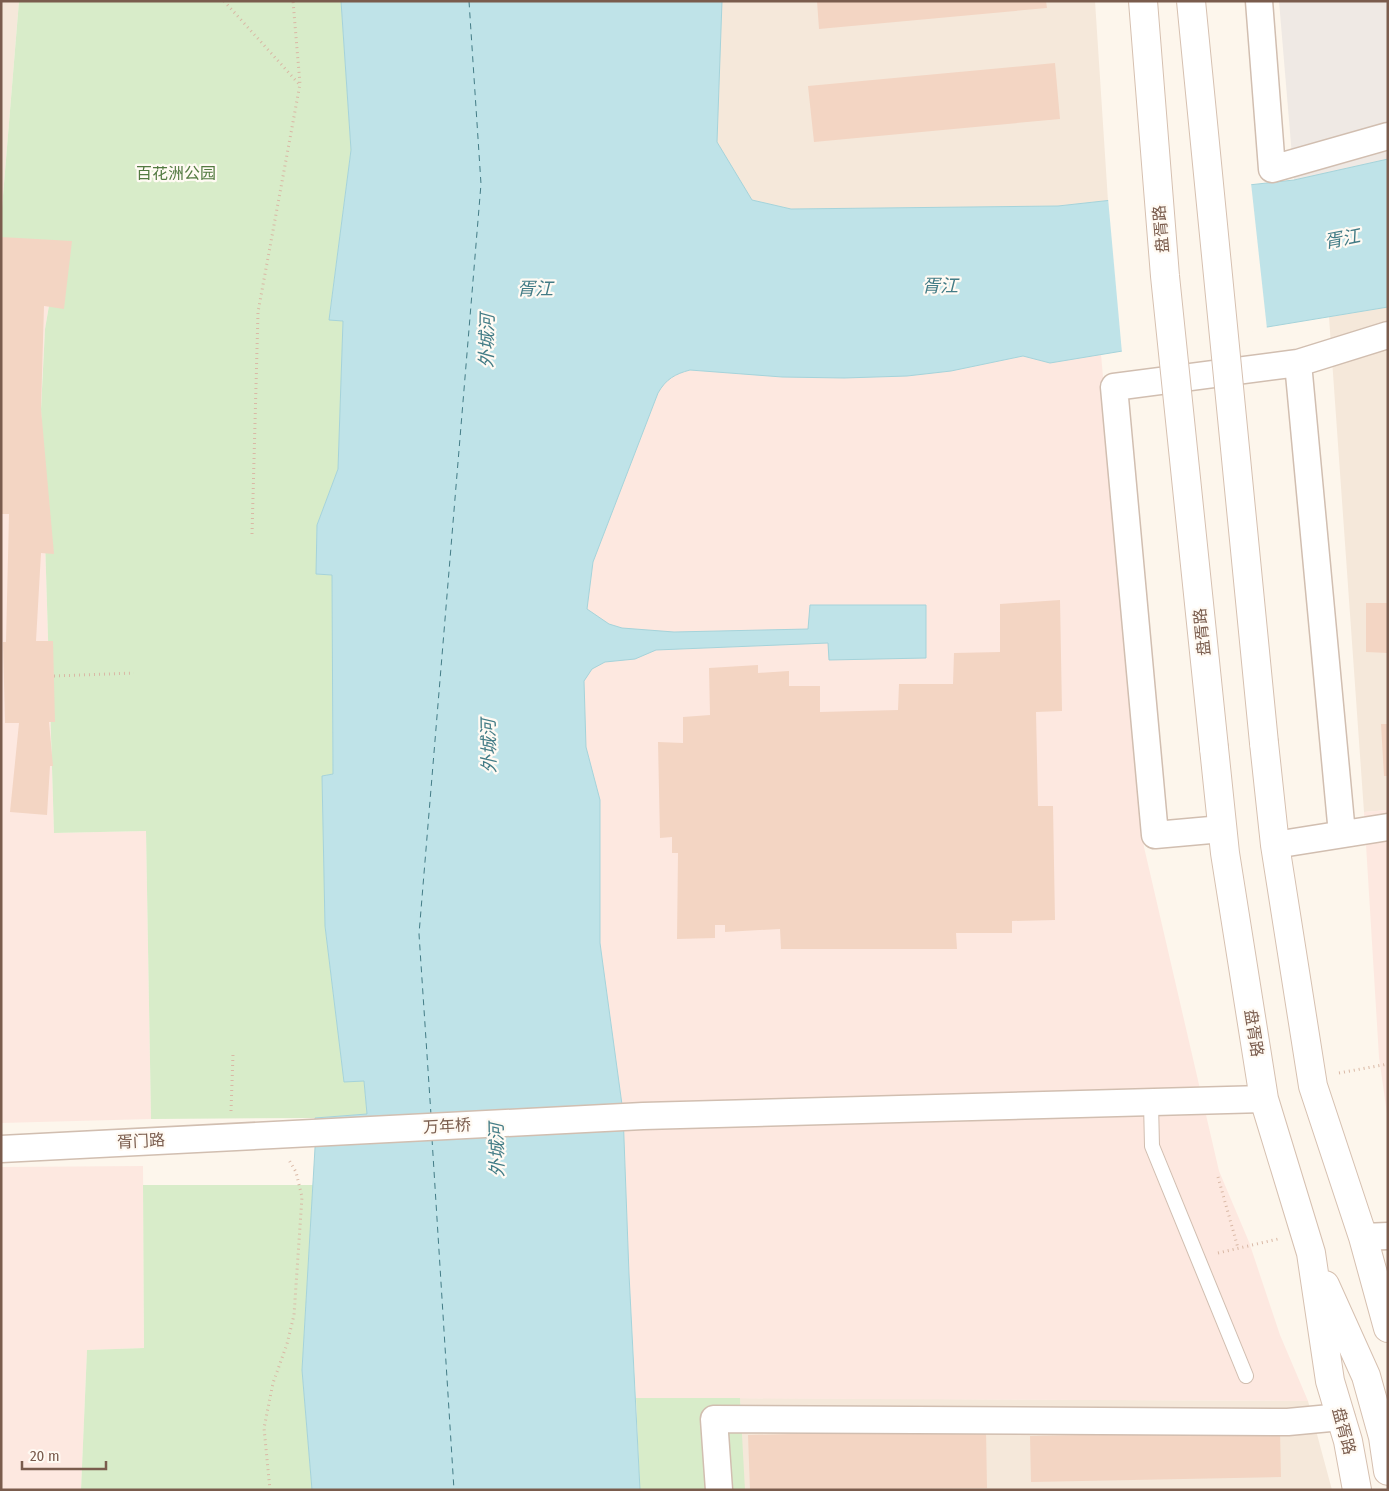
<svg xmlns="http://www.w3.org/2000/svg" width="1389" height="1491" font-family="'Fira Sans Condensed','Noto Sans SC',sans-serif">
  <rect width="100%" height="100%" fill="#fdf6ec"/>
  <path fill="#f5e8da" d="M1 1H19L1 220Z
    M722 1H1095L1108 201 1058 206 791 209 752 200 717 142Z
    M1388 307V810L1364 812 1329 317Z
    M740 1398 1308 1401 1332 1490H744Z"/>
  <path fill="#fde8e0" d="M1 288 51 293 45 329 41 409 54 833 146 831 151 1119 1 1123Z
    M1101 354 1144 847 1219 1171 1249 1242 1280 1335 1308 1401 636 1398 629 1274 623 1112 600 943V800L586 747 584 681 587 609 593 562 658 393 664 383 677 373 690 370 782 377 907 376 951 371 1023 356 1050 363Z
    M1388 810V1121L1379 1057 1364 812Z
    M143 1166 144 1348 87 1350 81 1490H1V1167Z"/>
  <path fill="#efe9e4" d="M1279 1H1388V159L1294 180Z"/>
  <path fill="#d8ecc9" d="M19 1H341L351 150 329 319 343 321 338 469 317 525 316 574 332 575 333 774 322 776 325 926 344 1081H364L367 1114 315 1118 151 1119 146 831 54 833 41 409 45 329 51 294 1 288V220Z
    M143 1185H313L302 1370 312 1490H81L87 1350 144 1348Z
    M636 1398H740L745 1490H640Z"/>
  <path fill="#bfe3e8" stroke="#a5d3da" d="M341 1H722L717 142 752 200 791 209 1058 206 1294 180 1388 159V307L1050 363 1023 356 951 371 907 376 844 378 782 377 690 370C675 374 666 379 658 393L593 562 587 609 609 624 622 628 674 632 808 629 810 605H926V658L829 660 828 643 656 650 635 659 605 662 592 669 584 681 586 747 600 800V943L623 1112 629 1274 640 1490H312L302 1370 315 1148V1118L367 1114 364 1081 344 1082 325 926 322 776 333 774 332 575 316 574 317 525 338 469 343 321 329 320 351 150Z"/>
  <path fill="#fdf6ec" d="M1251 183 1267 329 1122 353 1108 198Z"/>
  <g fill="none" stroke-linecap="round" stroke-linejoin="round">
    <path stroke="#437c86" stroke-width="1" stroke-dasharray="6 5" stroke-linecap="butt" d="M431 1115 419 934 481 184 469 1
      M432 1139 454 1490"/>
  </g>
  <path fill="#f3d5c3" d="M817 1H1046L1047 8 819 29Z
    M1055 63 1060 119 814 142 808 86Z
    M1 237 72 241 64 309 44 306 41 409 54 554 41 553 36 641H53L55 722H49L53 766H50L47 815 10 812 19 723H5L3 642H6L9 514H1Z
    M1060 600 1062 711 1036 712 1038 806H1053L1055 920 1012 921V933H956L957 949H781L780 929 725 932V925H715V938L677 939 678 853H672V837L660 838 658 742 683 743V717L710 715 709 668 758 665V673L789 671V686H820V712L898 710 899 684H953L954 653 1000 652V604Z
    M1366 603H1388V653L1366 652Z
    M1381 724H1388V776H1384Z
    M986 1429 987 1488 750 1490 748 1435Z
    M1280 1431 1281 1477 1031 1482 1030 1436Z"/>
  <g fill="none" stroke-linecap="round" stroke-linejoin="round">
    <g stroke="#d1beb0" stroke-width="16">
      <path id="lane" d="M1151 1103 1152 1146 1246 1376"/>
    </g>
    <g stroke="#d1beb0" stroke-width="29">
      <path id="street" d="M1259 1 1272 169 1388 136
        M1298 363 1342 834
        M1222 829 1155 835 1114 387 1298 363 1388 335
        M1275 845 1388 827
        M1 1149 643 1116 1264 1099
        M1363 1237 1388 1236
        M719 1490 714 1419 1288 1422 1341 1417"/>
    </g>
    <g stroke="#d6c0b0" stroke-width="30">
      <path id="secondary" d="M1264 743 1275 845 1313 1086 1363 1237 1388 1328
        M1214 748 1225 853 1264 1099 1311 1253 1330 1381 1348 1441 1357 1490
        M1325 1285 1366 1376 1383 1437 1388 1471"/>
    </g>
    <path stroke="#d9b8a5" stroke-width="3" stroke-dasharray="1 4" stroke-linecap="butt" d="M224 1 299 84
      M252 534 258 312 300 84 293 1
      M54 676 134 673
      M1 677H4
      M1339 1073 1388 1064
      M231 1111 233 1054
      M1218 1177 1238 1248
      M1218 1253 1278 1239
      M270 1490 264 1428 273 1383 287 1344 294 1315 302 1197 296 1172 289 1160"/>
    <use href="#lane" stroke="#fff" stroke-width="14"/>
    <use href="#street" stroke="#fff" stroke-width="26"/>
    <use href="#secondary" stroke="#fff" stroke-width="28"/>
    <g stroke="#d6c0b0" stroke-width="30" stroke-linecap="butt">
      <path id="secondary-bridge" d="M1143 1 1165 276 1214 748
        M1191 1 1264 743"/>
    </g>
    <use href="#secondary-bridge" stroke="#fff" stroke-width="28"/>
  </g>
  <g text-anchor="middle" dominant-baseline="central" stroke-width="4.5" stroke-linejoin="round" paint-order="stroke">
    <g font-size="16" fill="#537a41" stroke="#fffaf3">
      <text x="176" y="173">百花洲公园</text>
    </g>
    <g font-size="16" fill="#7a5c4d" stroke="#fffaf3">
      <text transform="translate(1161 229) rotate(-95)">盘胥路</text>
      <text transform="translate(1202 632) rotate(-96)">盘胥路</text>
      <text transform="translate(1254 1033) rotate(81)">盘胥路</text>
      <text transform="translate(447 1126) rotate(-3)">万年桥</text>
      <text transform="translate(141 1141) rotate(-3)">胥门路</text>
      <text transform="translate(1344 1431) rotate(75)">盘胥路</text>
    </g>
    <g font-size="18" font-style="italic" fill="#437c86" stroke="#fffaf3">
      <text transform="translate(1342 239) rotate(-11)">胥江</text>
      <text x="940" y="286">胥江</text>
      <text x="535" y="289">胥江</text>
      <text transform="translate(487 341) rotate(-89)">外城河</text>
      <text transform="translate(489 746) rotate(-91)">外城河</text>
      <text transform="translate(497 1150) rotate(-91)">外城河</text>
    </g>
  </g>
  <rect width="1389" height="1491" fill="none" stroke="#7a5c4d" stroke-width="5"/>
  <path d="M22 1461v8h84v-8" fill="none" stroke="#7a5c4d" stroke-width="2.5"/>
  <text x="30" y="1461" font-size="15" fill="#7a5c4d" stroke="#fffaf3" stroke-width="4" paint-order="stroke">20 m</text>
</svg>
